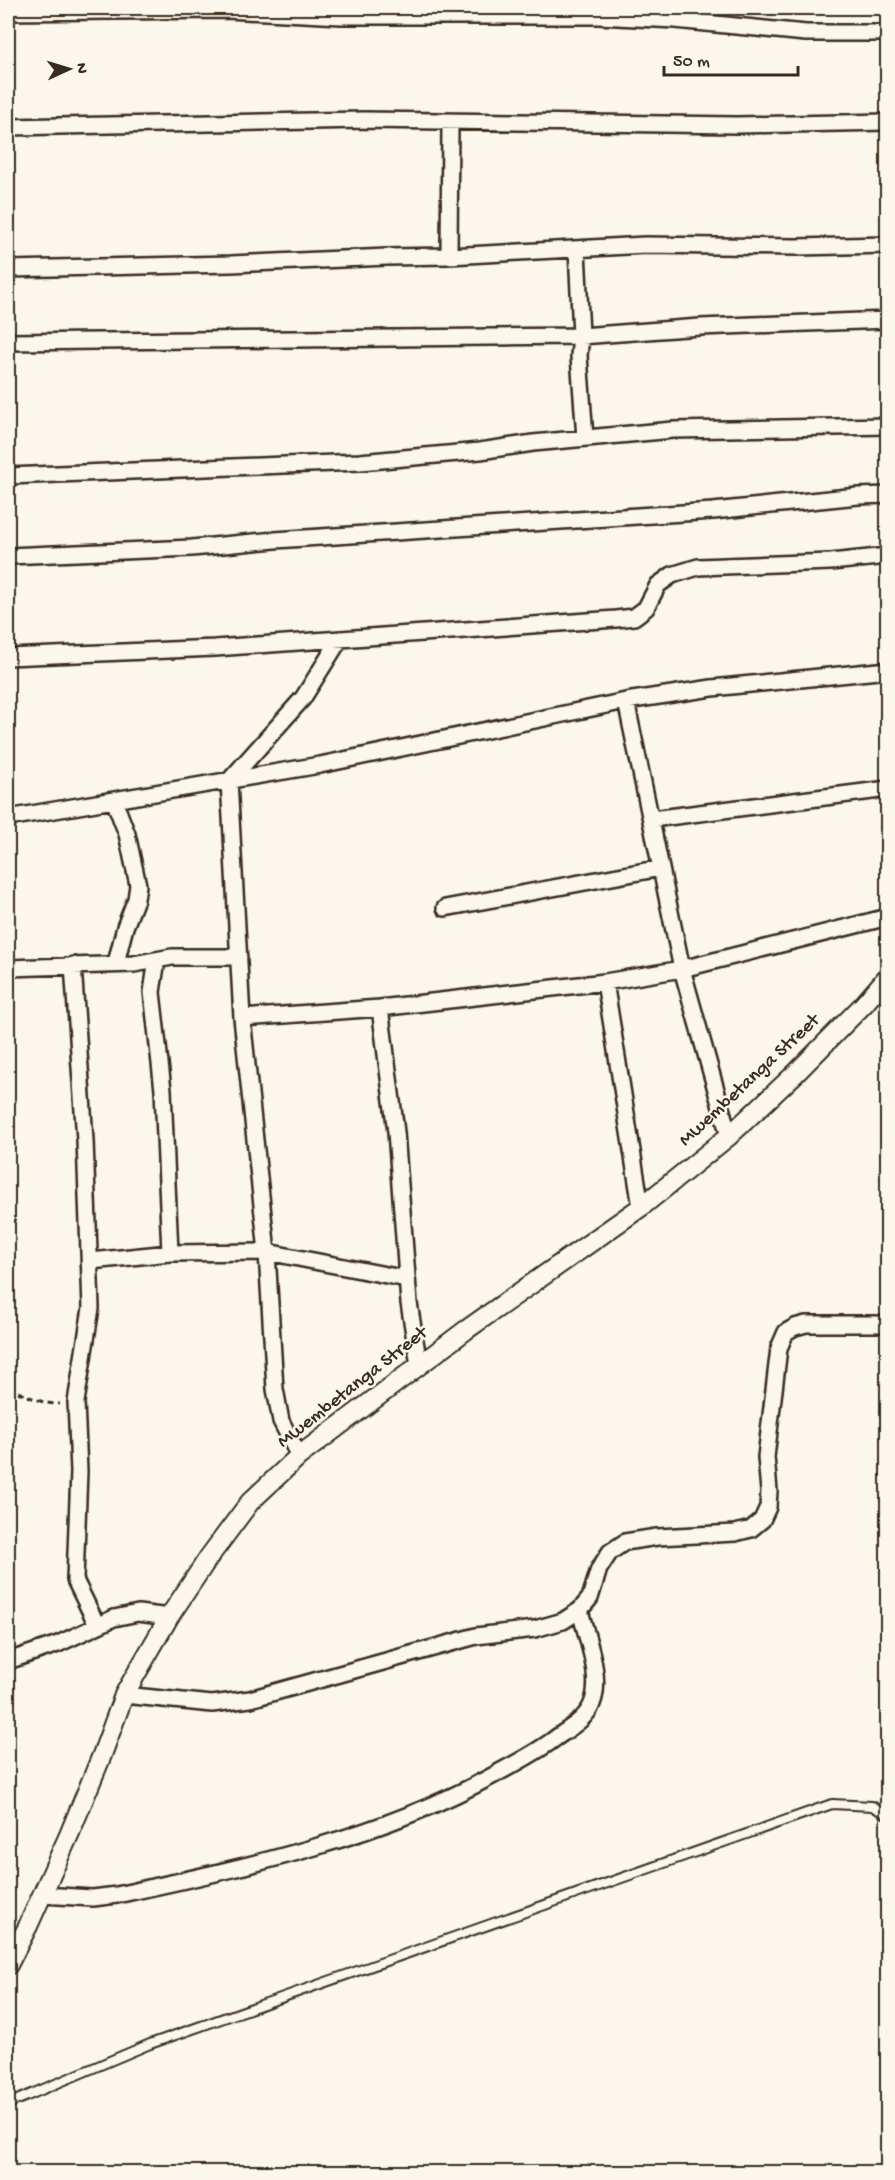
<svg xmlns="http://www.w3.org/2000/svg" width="895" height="2180" font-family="'Gochi Hand',sans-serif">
  <rect width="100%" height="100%" fill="#fbf7ec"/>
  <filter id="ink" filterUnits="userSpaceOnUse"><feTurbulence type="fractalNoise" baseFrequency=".0167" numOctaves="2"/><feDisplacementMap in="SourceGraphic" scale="12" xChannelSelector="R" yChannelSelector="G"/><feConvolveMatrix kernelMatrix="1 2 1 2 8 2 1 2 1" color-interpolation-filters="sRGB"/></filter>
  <g filter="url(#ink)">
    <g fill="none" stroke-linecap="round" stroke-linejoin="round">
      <g stroke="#3b2a1e" stroke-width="12">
        <path id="service" d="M8 2104 150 2044 832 1804 872 1806 888 1815"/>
      </g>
      <g stroke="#3b2a1e" stroke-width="20">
        <path id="minor" d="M8 12 226 10 341 16H598L675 20 806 33H888
          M8 127 364 120 737 125 888 122
          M577 249 581 336 579 356 585 438
          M449 256 450 122
          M8 269 231 264 387 257 449 256 645 245 797 247 888 245
          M8 342 581 336 700 327 888 320
          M8 476 360 462 480 451 533 443 673 430 888 426
          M8 556 192 548 275 540 713 511 858 496 888 495
          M8 657 215 648 616 619 634 617 646 608 658 585 672 575 698 567 831 562 888 556
          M626 701 682 969 729 1136
          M114 800 127 834 138 885 136 899 125 927 116 963
          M8 818 320 765 626 701 712 688 888 670
          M652 819 888 789
          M445 908 661 868
          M157 960 152 992 163 1090 170 1253
          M73 965 85 1140 91 1308 76 1402 79 1471 75 1580 97 1625
          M8 968 134 964 172 957H239
          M605 982 641 1207
          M380 1008 396 1132 409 1303 419 1365
          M242 1018 380 1008 605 982 682 969 888 917
          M91 1261 170 1253 267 1252 407 1279
          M299 1456 281 1421 275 1389 267 1252 242 1018 229 781 303 698 340 639
          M8 1661 58 1644 114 1618 138 1613 169 1617
          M124 1695 212 1704 250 1699 476 1636 535 1629 563 1621 580 1610 590 1598 599 1569 610 1552 625 1542 657 1537 735 1533 751 1529 762 1520 768 1507 769 1491 766 1457 779 1348 786 1332 795 1327 806 1324H888
          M42 1895 93 1898 117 1895C245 1867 378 1839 494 1775 514 1764 534 1754 553 1740 566 1730 586 1720 592 1704 603 1677 586 1637 580 1610"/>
      </g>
      <g stroke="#3b2a1e" stroke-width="22">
        <path id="tertiary" d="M8 1965 28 1926 69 1835 102 1755 124 1695 169 1617 209 1557 250 1502 299 1456 466 1330 641 1207 729 1136 796 1073 864 1004 888 976"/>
      </g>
      <path stroke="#3b2a1e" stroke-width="3" stroke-dasharray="6 4.5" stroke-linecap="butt" d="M8 1389C25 1393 41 1405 60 1404"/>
      <use href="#service" stroke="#fbf7ec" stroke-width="8"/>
      <use href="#minor" stroke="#fbf7ec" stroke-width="15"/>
      <use href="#tertiary" stroke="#fbf7ec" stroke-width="18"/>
    </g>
  </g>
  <g text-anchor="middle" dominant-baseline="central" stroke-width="5" stroke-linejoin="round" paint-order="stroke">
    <g font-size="20" fill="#3b2a1e" stroke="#fbf7ec">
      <text transform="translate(750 1081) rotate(-43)">Mwembetanga Street</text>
      <text transform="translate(353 1388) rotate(-38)">Mwembetanga Street</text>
    </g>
  </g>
  <rect width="895" height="2180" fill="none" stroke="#fbf7ec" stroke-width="30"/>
  <rect x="15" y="15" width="865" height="2150" fill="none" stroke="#3b2a1e" stroke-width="2" filter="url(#ink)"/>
  <g transform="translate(69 69) rotate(86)" stroke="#fbf7ec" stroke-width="4.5" paint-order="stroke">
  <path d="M0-4.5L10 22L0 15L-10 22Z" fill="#3b2a1e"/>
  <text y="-9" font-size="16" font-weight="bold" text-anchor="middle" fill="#3b2a1e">N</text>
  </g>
  <path d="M664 66v9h134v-9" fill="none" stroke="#3b2a1e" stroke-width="3"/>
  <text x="673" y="66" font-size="18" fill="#3b2a1e" stroke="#fbf7ec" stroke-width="4.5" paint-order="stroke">50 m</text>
</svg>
